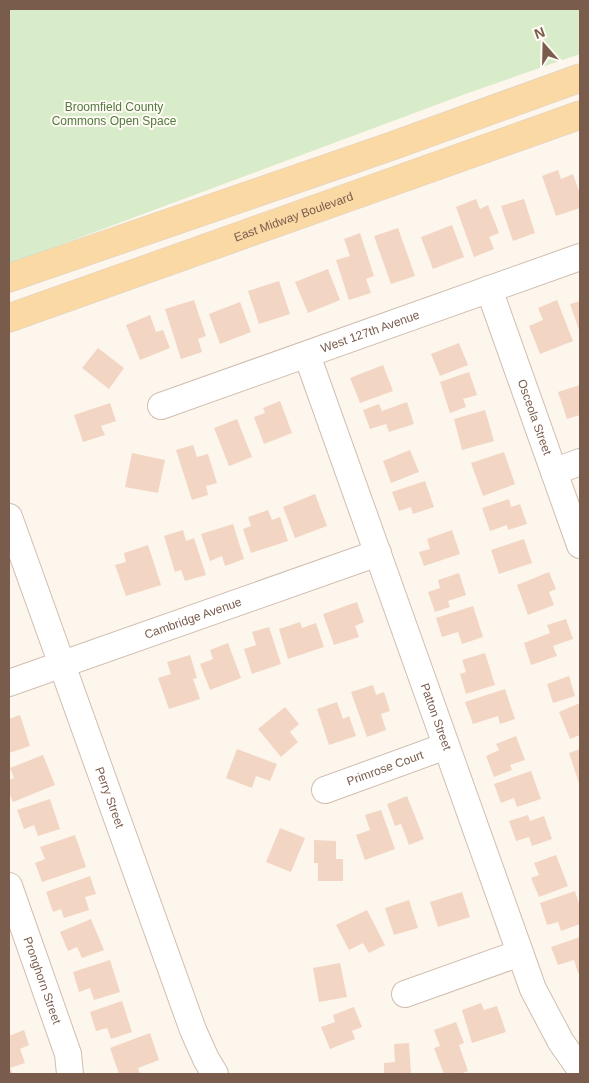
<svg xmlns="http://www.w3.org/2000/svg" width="589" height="1083" font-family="Arial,sans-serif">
  <rect width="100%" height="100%" fill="#fdf6ec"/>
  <path fill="#d8ecc9" d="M9 9H580V54L468 93 9 264Z"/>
  <path fill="#f3d5c3" d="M558 170 561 179 573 174 580 194V208L556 216 542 176Z
    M476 199 480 209 488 205 499 233 489 237 494 249 474 257 456 207Z
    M524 199 535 233 513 241 501 206Z
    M452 225 464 257 433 269 421 237Z
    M398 228 415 276 391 284 374 236Z
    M360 233 374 276 366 279 371 293 349 300 336 260 350 256 344 239Z
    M328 269 340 300 308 313 295 282Z
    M279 281 290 314 259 324 248 291Z
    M194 300 206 336 198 339 202 352 181 359 165 309Z
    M557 300 573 341 540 354 529 326 543 320 538 308Z
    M580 301V333L570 304Z
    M240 302 251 332 220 344 209 314Z
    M150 315 156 332 163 330 170 348 140 360 126 325Z
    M459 343 468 365 440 376 431 354Z
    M98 348 124 368 109 389 82 368Z
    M383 365 393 391 360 403 350 378Z
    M469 372 477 395 463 399 466 407 450 413 440 382Z
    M580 385V415L567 419 558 392Z
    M280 401 292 433 264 444 254 417 265 413 263 408Z
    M407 402 414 424 389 432 386 424 370 429 363 410 379 404 382 411Z
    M110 403 116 421 101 426 105 435 83 442 74 415Z
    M485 410 494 441 462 450 454 419Z
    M237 419 252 457 229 466 214 428Z
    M193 445 197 457 208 454 217 483 206 486 208 495 192 500 176 450Z
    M410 450 419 472 391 483 383 461Z
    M504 452 515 484 483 496 471 463Z
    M132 453 165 460 158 493 125 487Z
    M425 481 434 507 413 514 411 507 399 511 392 492Z
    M315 494 327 526 295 538 283 507Z
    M509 499 511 507 520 504 527 524 508 530 507 525 490 531 482 508Z
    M268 510 272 520 280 517 288 541 251 553 243 529 251 526 248 517Z
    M233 524 244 559 225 566 222 556 210 561 201 534Z
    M183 530 186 541 194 538 206 575 185 581 181 570 175 572 164 536Z
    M452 530 460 554 424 566 419 552 430 549 427 539Z
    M524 539 532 563 499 574 491 550Z
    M148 545 161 585 126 596 115 565 126 562 124 553Z
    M549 572 556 589 549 592 554 605 528 615 517 585Z
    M459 573 466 595 448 601 450 607 435 612 428 592 440 588 438 580Z
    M357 602 364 622 355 626 359 637 334 645 323 614Z
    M473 606 483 637 462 644 458 632 442 637 436 618Z
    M566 619 573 639 553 646 557 656 531 665 524 643 550 633 547 625Z
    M300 622 302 628 316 623 324 647 288 659 279 629Z
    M269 627 281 664 252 674 244 649 256 645 252 632Z
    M228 643 241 678 210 690 200 664 213 659 210 650Z
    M485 653 495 685 466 694 460 674 466 672 462 660Z
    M190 655 197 678 193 679 200 699 169 709 158 678 171 674 167 662Z
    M569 676 575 696 553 703 547 684Z
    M373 685 376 695 384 692 390 711 381 714 386 730 367 737 351 692Z
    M505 689 515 719 500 724 498 716 473 724 465 702Z
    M337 702 343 719 349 716 356 736 329 745 317 709Z
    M580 703V735L570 739 559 712Z
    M285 707 299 724 290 732 298 742 281 757 258 729Z
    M20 715 30 746 9 753V719Z
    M516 736 525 760 510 765 512 770 494 777 486 756 499 750 496 744Z
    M237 749 277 764 270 781 256 776 252 788 226 778Z
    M580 749V783H579L569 753Z
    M43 755 55 785 13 802 9 792V780L14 778 10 768Z
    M531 771 541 799 517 807 514 798 501 803 494 784Z
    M407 796 424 839 409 845 401 824 395 826 387 804Z
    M50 799 60 829 38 836 34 825 24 829 17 810Z
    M381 810 395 849 365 860 356 835 370 830 365 815Z
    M528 815 530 821 544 816 552 839 532 846 529 837 516 841 509 821Z
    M280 828 305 838 291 872 266 862Z
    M75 835 86 867 42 882 35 863 45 859 40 847Z
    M314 840 336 841V859H343V881H318V863H314Z
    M556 855 568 886 539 897 531 878 539 875 534 863Z
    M90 876 96 894 85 897 89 910 64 918 61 909 53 912 46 892Z
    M575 891 580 907V924L561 931 558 922 547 925 540 903Z
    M462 892 470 917 438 927 430 902Z
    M409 900 418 928 394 935 385 908Z
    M367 910 385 945 369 953 363 943 349 950 336 925Z
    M91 919 104 950 82 958 77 947 68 951 60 932Z
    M580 937V972L578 973 574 960 558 965 551 947Z
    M110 960 120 992 94 1000 90 988 79 992 73 972Z
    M340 963 347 997 319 1002 313 968Z
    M122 1001 132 1032 111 1039 107 1028 96 1031 90 1012Z
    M481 1003 484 1010 497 1006 506 1032 472 1043 462 1010Z
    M354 1007 362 1027 352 1031 355 1039 330 1049 321 1027 335 1022 333 1015Z
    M456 1022 464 1043 459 1045 468 1071 460 1074H444L434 1048 440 1046 434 1030Z
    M24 1030 29 1045 20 1049 25 1063 10 1068 13 1074H9V1036Z
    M150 1033 159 1060 138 1068 140 1074H119L110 1048Z
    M409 1043 411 1074H384V1063L395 1062 394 1044Z"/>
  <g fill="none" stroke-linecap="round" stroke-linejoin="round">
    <g stroke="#d1beb0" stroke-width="28">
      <g id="minor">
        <path id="s1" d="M489 289 580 545"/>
        <path id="s2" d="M307 355 533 989 561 1042 580 1069"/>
        <path id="s3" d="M161 406 580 257"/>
        <path d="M554 472 580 462"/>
        <path id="s4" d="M9 517 193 1030 206 1059 215 1074"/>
        <path id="s5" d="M9 683 378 553"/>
        <path id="s6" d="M325 790 446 746"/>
        <path id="s7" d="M9 886 68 1054 70 1074"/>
        <path d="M405 994 520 953"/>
      </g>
    </g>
    <g stroke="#dad1cd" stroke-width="29">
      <g id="major">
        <path d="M9 278 389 147 580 78"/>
        <path id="s8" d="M9 318 580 115"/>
      </g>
    </g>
    <use href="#minor" stroke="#fff" stroke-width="26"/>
    <use href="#major" stroke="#fbd9a5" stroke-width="28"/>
  </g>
  <g text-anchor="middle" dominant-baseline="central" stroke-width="4" stroke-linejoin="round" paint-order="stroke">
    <g font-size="12" fill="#537a41" stroke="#fffaf3">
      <text x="114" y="107">Broomfield County<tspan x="114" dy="14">Commons Open Space</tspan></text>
    </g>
    <g font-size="12" fill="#7a5c4d" stroke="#fffaf3">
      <text stroke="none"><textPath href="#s8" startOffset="302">East Midway Boulevard</textPath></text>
      <text stroke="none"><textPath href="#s3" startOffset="222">West 127th Avenue</textPath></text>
      <text stroke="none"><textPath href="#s1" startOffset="136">Osceola Street</textPath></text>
      <text stroke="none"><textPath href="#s5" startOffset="195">Cambridge Avenue</textPath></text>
      <text stroke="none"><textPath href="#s2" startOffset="384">Patton Street</textPath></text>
      <text stroke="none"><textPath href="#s6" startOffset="64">Primrose Court</textPath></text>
      <text stroke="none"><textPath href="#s4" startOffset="298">Perry Street</textPath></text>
      <text stroke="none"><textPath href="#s7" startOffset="100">Pronghorn Street</textPath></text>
    </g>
  </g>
  <rect width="589" height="1083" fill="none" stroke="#7a5c4d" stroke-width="20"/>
  <g transform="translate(544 45) rotate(340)" stroke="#fffaf3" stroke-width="4" paint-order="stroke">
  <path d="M0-4L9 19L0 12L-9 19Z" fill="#7a5c4d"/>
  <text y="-8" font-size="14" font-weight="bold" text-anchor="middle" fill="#7a5c4d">N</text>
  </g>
</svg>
